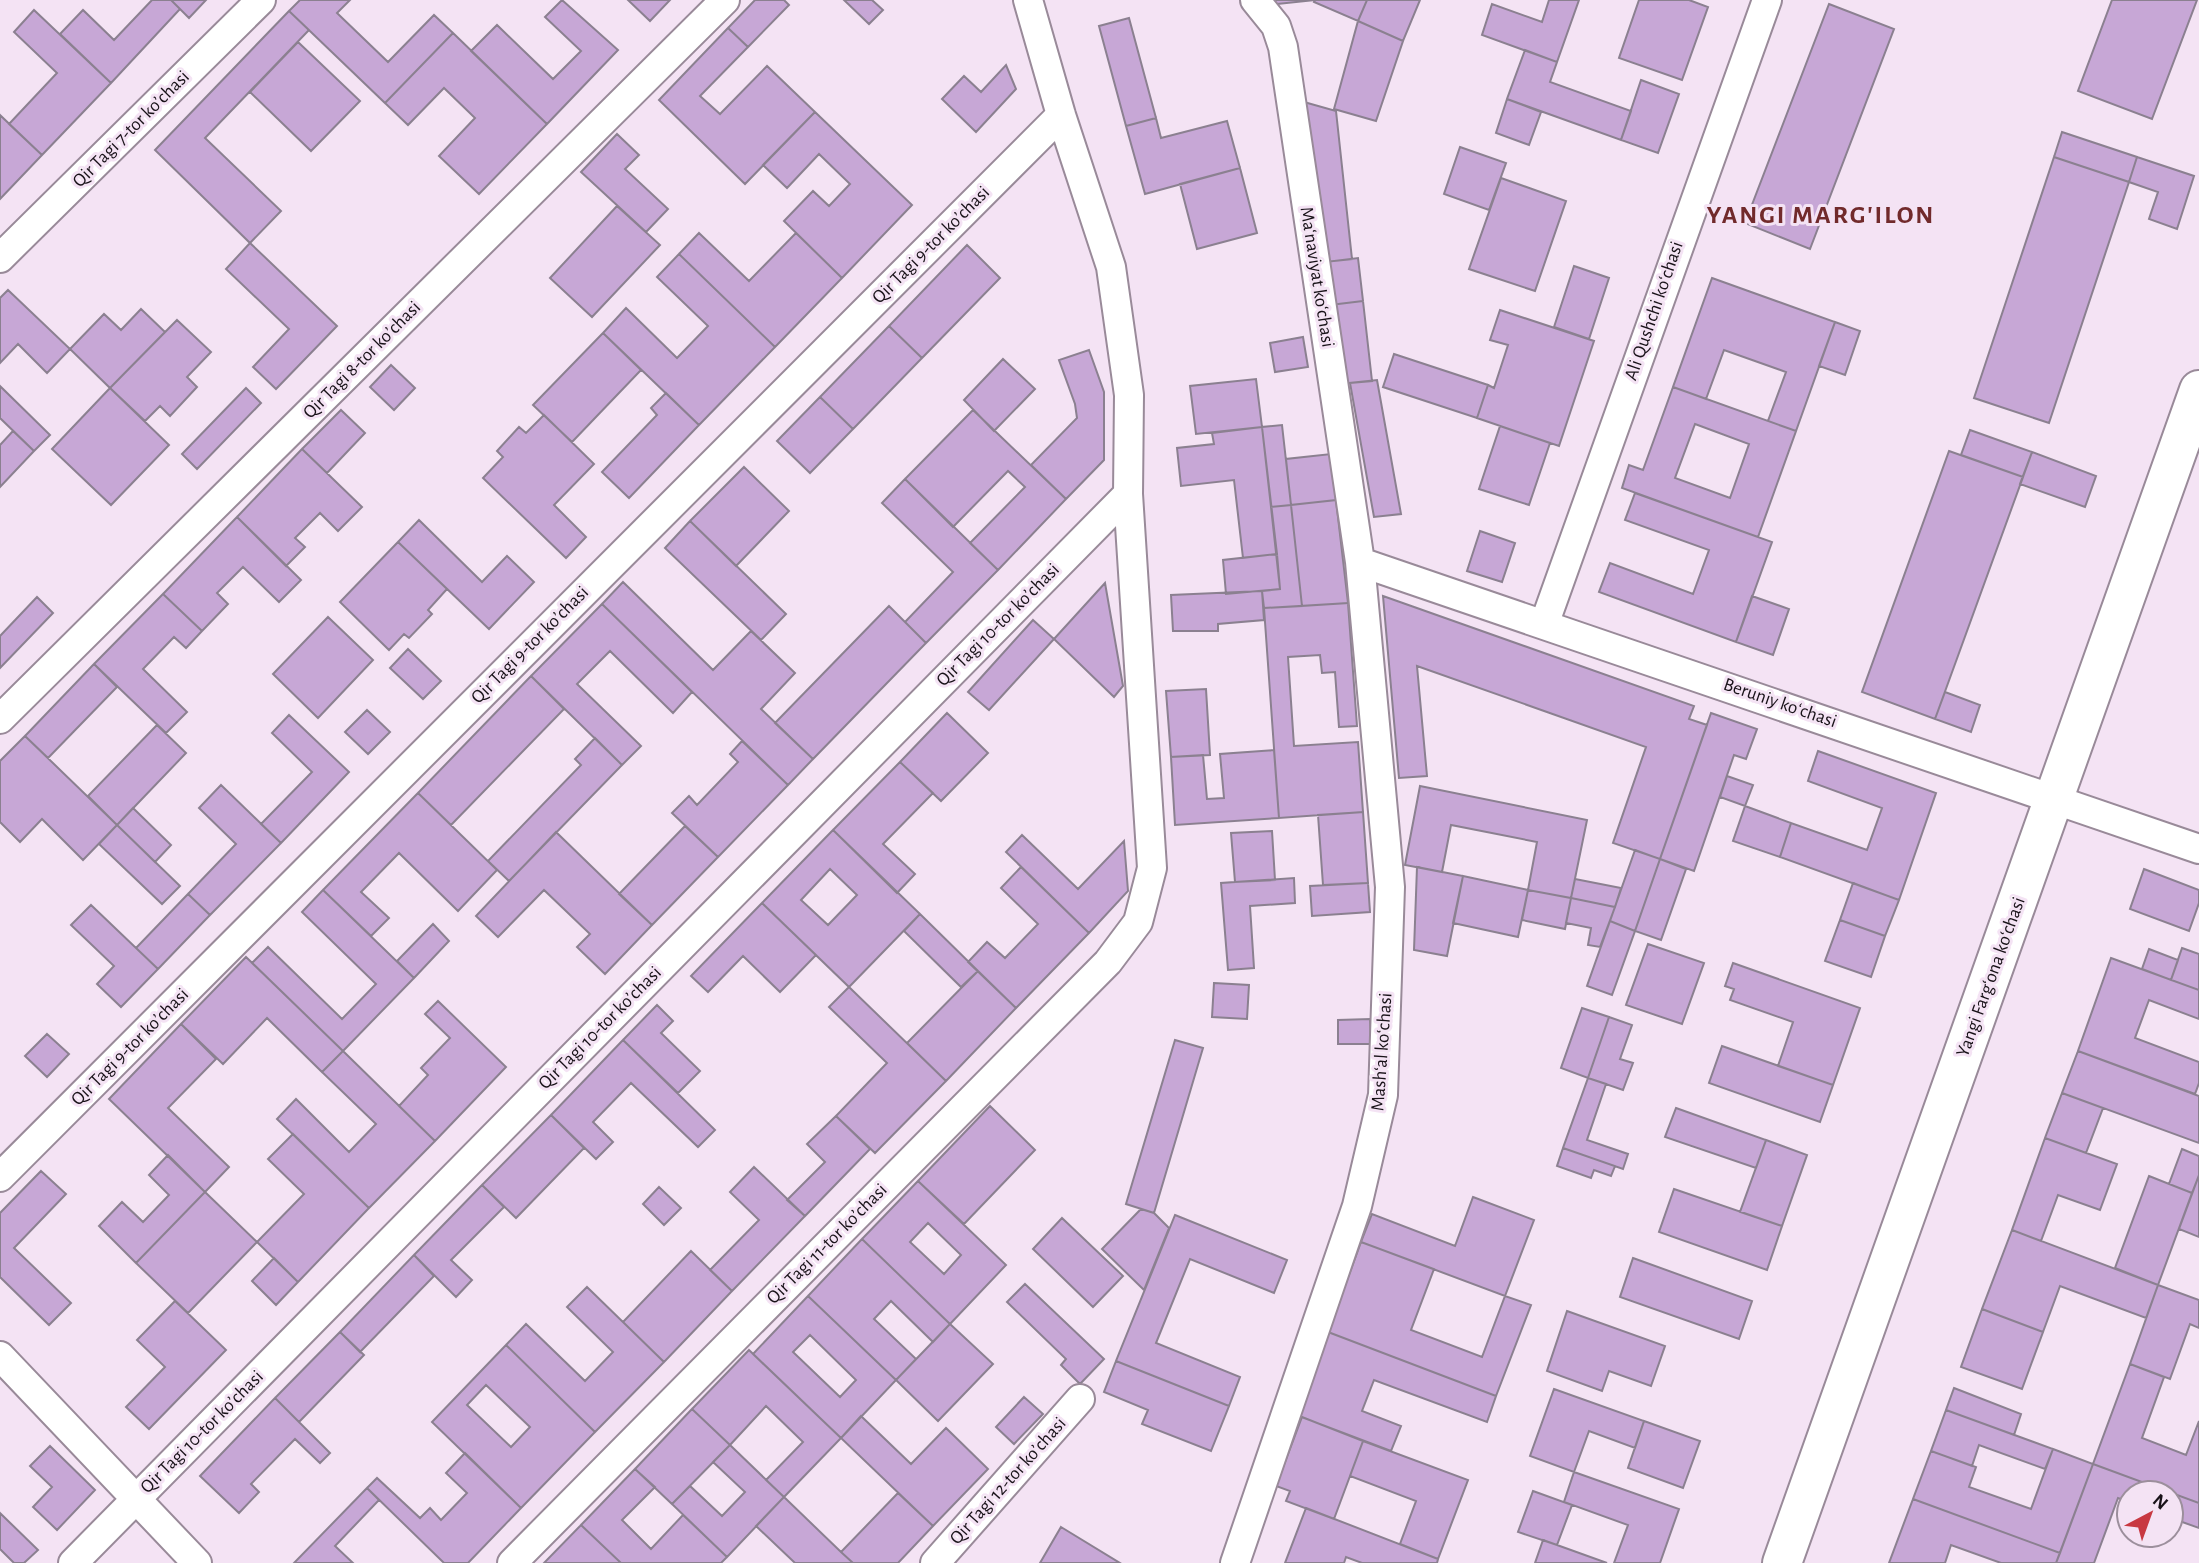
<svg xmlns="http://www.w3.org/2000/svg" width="2199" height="1563" font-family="'Alegreya Sans',sans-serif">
  <rect width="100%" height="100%" fill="#f4e3f4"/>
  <path fill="#c7a7d6" stroke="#8b8090" stroke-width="2" fill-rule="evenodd" d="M152 0H171L180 9 111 83 60 34 83 10 114 40Z
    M171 0H206L189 18Z
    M300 0H350L337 13 388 62 434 15 453 33 385 103 289 11Z
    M562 0 618 50 547 124 471 51 497 25 553 79 581 51 545 17Z
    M628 0H670L650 21Z
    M755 0H784L789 5 748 47 728 28Z
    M844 0H872L883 10 869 24Z
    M1267 0H1315L1268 5Z
    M1315 0H1367L1358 21 1314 2Z
    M1367 0H1420L1403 41 1358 21Z
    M1549 0H1579L1557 62 1482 35 1492 4 1542 22Z
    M1639 0H1689L1708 7 1682 80 1619 58Z
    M2112 0H2197L2152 119 2078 91Z
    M1829 4 1894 29 1810 249 1745 223Z
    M34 10 111 83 42 155 9 124 57 73 14 32Z
    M289 11 309 30 205 138 281 211 250 243 155 150Z
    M1129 18 1156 118 1126 126 1099 26Z
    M1358 21 1403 41 1376 121 1334 109Z
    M728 28 748 47 700 96 720 114 767 66 815 112 745 184 659 100Z
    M453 33 547 124 479 194 439 156 475 118 444 88 408 125 385 103Z
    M298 42 360 101 311 151 250 92Z
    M1525 50 1557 62 1550 82 1631 111 1621 140 1507 99Z
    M1006 65 1016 89 976 132 942 99 964 76 981 92Z
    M1641 80 1679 94 1658 153 1621 140Z
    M1507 99 1541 112 1529 145 1496 133Z
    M1304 102 1336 111 1352 259 1325 262Z
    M815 112 912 205 842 278 784 221 813 191 829 206 850 184 819 154 787 188 763 165Z
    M0 115 42 155 0 199Z
    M1156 118 1161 138 1227 121 1240 168 1145 194 1126 126Z
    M2062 132 2137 157 2129 182 2054 157Z
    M617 134 639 155 625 169 668 209 646 232 581 172Z
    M1460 147 1506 163 1489 210 1444 194Z
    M2054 157 2129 182 2049 423 1974 398Z
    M2137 157 2194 176 2177 229 2149 219 2158 192 2129 182Z
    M1240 168 1257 233 1197 249 1180 184Z
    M1501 178 1566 201 1535 291 1469 269Z
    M617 206 660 245 592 317 550 278Z
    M699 233 749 281 796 233 842 278 775 347 679 254Z
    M250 243 337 326 276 389 253 367 289 329 226 269Z
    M967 245 1000 278 922 358 889 326Z
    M679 254 775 347 699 425 603 333 626 308 677 358 708 326 657 277Z
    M1358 258 1363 301 1330 305 1325 262Z
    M1574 266 1609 278 1589 339 1554 327Z
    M1712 278 1835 322 1796 431 1768 421 1786 372 1724 350 1706 399 1673 387Z
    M8 290 70 349 47 373 18 344 0 363V298Z
    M1363 301 1372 381 1339 384 1330 305Z
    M141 309 165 332 110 388 70 349 104 314 121 330Z
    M1500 310 1594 341 1559 446 1477 418 1488 385 1494 388 1508 345 1490 340Z
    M177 320 211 352 187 377 197 387 170 416 160 406 145 421 110 388Z
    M1835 322 1860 331 1845 375 1819 366Z
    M889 326 922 358 853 429 820 397Z
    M603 333 641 370 572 442 533 405Z
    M1303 337 1308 367 1275 372 1270 343Z
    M1089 350 1104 392V460L1066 499 1031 465 1077 418 1075 404 1059 360Z
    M1394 354 1488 385 1477 418 1383 387Z
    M1003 359 1035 389 994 431 964 400Z
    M391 365 415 388 394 410 370 387Z
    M1256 379 1262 427 1196 434 1190 386Z
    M1377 380 1401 514 1374 517 1350 383Z
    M0 386 50 435 34 451 0 418Z
    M1673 387 1796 431 1758 537 1622 488 1629 465 1643 470ZM1695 424 1749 444 1730 498 1675 478Z
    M110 388 169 445 111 505 52 449Z
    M246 388 261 403 197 469 182 454Z
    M666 393 699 425 629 498 602 472 657 415 651 408Z
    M820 397 853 429 810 473 777 441Z
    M341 410 365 433 327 473 302 449Z
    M973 410 1066 499 998 570 970 543 1025 487 1008 471 953 527 905 479Z
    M544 415 594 464 554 505 586 537 566 558 483 478 503 457 497 451 519 427 526 433Z
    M1282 425 1291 505 1271 507 1262 427Z
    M1500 426 1550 443 1529 505 1479 489Z
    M1262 427 1277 554 1243 558 1234 480 1181 486 1177 448 1214 444 1212 433Z
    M1970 430 2032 452 2023 477 1961 455Z
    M13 431 34 451 0 487V445Z
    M302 449 362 507 338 531 320 513 295 538 305 547 286 566 237 517Z
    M1949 451 2023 477 1935 719 1862 692Z
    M2032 452 2096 476 2085 507 2020 484Z
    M1331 454 1336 500 1291 505 1286 459Z
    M744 467 789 511 736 566 690 521Z
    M905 479 998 570 926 643 905 622 953 572 882 503Z
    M1635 493 1772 542 1736 642 1599 592 1610 563 1693 594 1709 550 1625 520Z
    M1336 500 1348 603 1302 606 1291 505Z
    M1291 505 1302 606 1264 608 1262 591 1280 589 1271 507Z
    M237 517 301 580 279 602 243 567 217 593 228 604 202 631 163 594Z
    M419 520 482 582 507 556 534 582 489 629 398 542Z
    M690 521 786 614 761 640 665 548Z
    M1480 531 1515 543 1502 582 1467 571Z
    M398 542 447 589 428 610 432 614 409 638 404 634 389 650 340 602Z
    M1277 554 1280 589 1226 594 1223 560Z
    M623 582 713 670 751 631 795 673 761 709 813 759 788 785 602 604Z
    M1105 583 1123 686 1114 697 1054 639Z
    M1262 591 1264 620 1218 624V631H1173L1171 595Z
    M163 594 202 631 186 648 174 637 143 669 187 712 166 733 94 664Z
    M1383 596 1694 706 1689 719 1707 725 1660 859 1613 843 1646 747 1417 666 1427 776 1399 778Z
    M1752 596 1789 609 1773 655 1736 642Z
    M37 597 53 613 0 668V636Z
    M1348 603 1357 726 1339 727 1335 672 1322 673 1320 655 1288 657 1294 746 1358 742 1363 812 1279 818 1264 608Z
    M602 604 692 692 673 713 610 651 577 684 641 746 622 765 531 676Z
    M889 606 926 643 813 759 775 723Z
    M328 617 373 660 318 718 273 674Z
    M1033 620 1054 639 989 710 968 692Z
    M408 649 441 681 423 699 390 668Z
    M94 664 117 687 48 758 25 736Z
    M531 676 564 709 451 825 418 793Z
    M1206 689 1210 755 1171 757 1166 691Z
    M1945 692 1980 705 1971 732 1935 719Z
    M367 710 390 732 368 754 345 732Z
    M947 713 988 753 941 801 900 762Z
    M1711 713 1757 729 1746 759 1734 755 1694 871 1660 859Z
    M289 715 349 772 281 843 261 824 312 772 272 733Z
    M157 725 186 753 117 825 88 796Z
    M25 736 117 825 83 860 42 819 20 842 0 822V761Z
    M595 738 622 765 509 881 488 861 581 765 575 759Z
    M742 741 788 785 718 857 672 813 689 796 697 805 738 762 730 754Z
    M1274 750 1279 818 1175 825 1171 757 1203 755 1207 799 1224 798 1220 754Z
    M1818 751 1936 793 1899 900 1780 857 1791 823 1867 850 1882 808 1808 781Z
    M900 762 933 793 883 844 915 874 897 893 833 830Z
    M1727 776 1753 785 1745 806 1720 797Z
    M221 785 281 843 210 915 188 894 236 844 199 808Z
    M1420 786 1587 820 1571 898 1528 890 1537 842 1451 825 1442 872 1405 865Z
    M418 793 497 870 458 911 399 853 361 892 389 918 371 936 323 890Z
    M1745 806 1791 823 1780 857 1733 841Z
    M133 808 171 845 155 862 117 825Z
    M1363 812 1368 883 1323 885 1318 815Z
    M117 825 180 886 162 904 99 844Z
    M685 826 718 857 652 925 619 894Z
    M833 830 920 914 849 987 762 903ZM830 869 857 895 828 925 801 900Z
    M1272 831 1275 880 1235 882 1231 833Z
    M556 832 652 925 605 974 577 947 590 934 544 890 498 937 476 916Z
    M1022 835 1078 889 1124 841 1128 891 1089 933 1006 852Z
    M1635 850 1660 859 1635 931 1610 921Z
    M1660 859 1686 869 1661 940 1635 931Z
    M1021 867 1089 933 1016 1008 968 962 987 942 1005 958 1038 924 1001 888Z
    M1417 867 1463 876 1447 956 1414 950Z
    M2144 869 2199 890V903L2189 931 2130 909Z
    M1463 876 1528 890 1518 937 1453 923Z
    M1294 878 1295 903 1250 906 1254 968 1228 970 1221 883Z
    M1575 879 1621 888 1615 907 1571 898Z
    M1368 883 1370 912 1312 916 1310 886Z
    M1853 883 1899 900 1885 936 1840 920Z
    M323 890 414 978 343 1051 252 963 268 947 342 1019 376 984 302 912Z
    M1528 890 1571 898 1565 929 1522 920Z
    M188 894 210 915 158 969 136 948Z
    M1571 898 1615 907 1600 947 1588 945 1591 928 1566 923Z
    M762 903 816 955 780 992 743 956 708 992 691 976Z
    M91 905 158 969 121 1007 97 984 114 966 71 925Z
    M920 914 978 971 961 987 904 931Z
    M1840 920 1885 936 1871 977 1825 961Z
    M1610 921 1635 931 1612 995 1587 986Z
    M433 924 449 941 414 978 397 961Z
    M1648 944 1704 963 1682 1024 1626 1005Z
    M2182 948 2199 954V990L2171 980Z
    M2149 949 2178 960 2171 980 2142 969Z
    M246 957 343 1051 322 1072 267 1018 223 1064 181 1024Z
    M2111 958 2199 990V1019L2149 1000 2135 1038 2199 1062V1083L2195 1094 2078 1051Z
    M1733 963 1860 1008 1833 1085 1778 1066 1793 1022 1730 1000 1734 989 1725 986Z
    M978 971 1016 1008 946 1081 907 1043Z
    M1214 983 1249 985 1247 1019 1212 1017Z
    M849 987 946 1081 875 1153 836 1116 887 1063 829 1007Z
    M438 1001 506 1067 435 1141 399 1106 428 1075 421 1068 450 1038 425 1014Z
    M657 1005 673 1021 661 1033 700 1071 678 1093 623 1040Z
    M1582 1008 1609 1017 1588 1078 1561 1068Z
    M1609 1017 1632 1025 1620 1059 1633 1063 1623 1090 1588 1078Z
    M1370 1019 1371 1044H1338V1020Z
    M181 1024 216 1059 168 1108 229 1167 205 1192 109 1099Z
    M47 1034 69 1054 47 1077 25 1056Z
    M623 1040 715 1130 698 1147 631 1083 593 1122 613 1142 596 1159 551 1115Z
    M1175 1040 1203 1048 1154 1213 1126 1204Z
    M1722 1046 1833 1085 1820 1122 1709 1083Z
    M343 1051 435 1141 369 1208 277 1119 296 1099 349 1152 376 1124 322 1072Z
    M2078 1051 2199 1096V1143L2062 1093Z
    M1588 1078 1606 1084 1587 1140 1628 1154 1623 1169 1563 1148Z
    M2062 1093 2103 1108 2086 1153 2045 1138Z
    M990 1106 1035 1150 964 1224 918 1181Z
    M1676 1108 1766 1140 1756 1168 1665 1137Z
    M551 1115 584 1148 516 1218 482 1185Z
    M836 1116 870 1149 805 1216 787 1200 825 1162 807 1144Z
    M293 1134 369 1208 298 1282 257 1242 304 1194 268 1159Z
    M2045 1138 2117 1164 2100 1210 2058 1195 2041 1241 2012 1230Z
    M1766 1140 1807 1155 1782 1226 1740 1212Z
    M1563 1148 1615 1166 1611 1176 1594 1170 1591 1178 1557 1166Z
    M2182 1149 2199 1156V1175L2192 1193 2169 1184Z
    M168 1155 205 1192 136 1263 99 1226 122 1202 143 1222 169 1195 149 1175Z
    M754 1167 805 1216 732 1291 710 1270 759 1220 730 1192Z
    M41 1171 66 1194 14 1248 71 1303 49 1325 0 1277V1213Z
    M2199 1175V1237L2179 1229Z
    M2149 1176 2192 1193 2158 1285 2115 1268Z
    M918 1181 1006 1265 950 1324 862 1239ZM928 1223 961 1255 944 1274 910 1242Z
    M482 1185 504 1207 451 1260 472 1280 456 1297 414 1255Z
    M659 1187 681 1208 664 1225 643 1204Z
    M1674 1189 1782 1226 1767 1270 1659 1232Z
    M205 1192 257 1242 188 1313 136 1263Z
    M1473 1197 1534 1220 1505 1296 1361 1242 1372 1214 1455 1246Z
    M1141 1209 1154 1213 1169 1228 1144 1290 1102 1249Z
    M1175 1215 1287 1260 1274 1293 1190 1259 1156 1343 1240 1377 1229 1406 1116 1361Z
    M1062 1218 1123 1276 1093 1307 1033 1249Z
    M2012 1230 2158 1285 2146 1318 2060 1286 2043 1332 1982 1309Z
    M862 1239 950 1324 933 1342 891 1301 874 1319 916 1359 896 1380 808 1296Z
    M1361 1242 1434 1269 1411 1330 1482 1357 1505 1296 1531 1305 1496 1396 1328 1332Z
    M691 1251 732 1291 664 1362 623 1322Z
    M414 1255 434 1276 360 1352 340 1332Z
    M274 1258 298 1282 276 1305 252 1281Z
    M1633 1258 1752 1301 1739 1339 1620 1297Z
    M1025 1284 1104 1359 1080 1384 1061 1365 1066 1359 1007 1302Z
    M2158 1285 2199 1300V1328L2190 1324 2170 1379 2130 1364Z
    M587 1287 664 1362 595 1432 506 1345 526 1324 585 1381 613 1352 567 1307Z
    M808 1296 896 1380 841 1438 753 1354ZM810 1335 856 1380 840 1397 793 1352Z
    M175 1301 226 1350 149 1429 126 1407 165 1367 137 1340Z
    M1982 1309 2043 1332 2022 1389 1961 1367Z
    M1567 1311 1665 1346 1651 1386 1609 1371 1602 1391 1547 1371Z
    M950 1324 993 1364 938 1421 896 1380Z
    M340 1332 364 1355 299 1422 275 1398Z
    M1328 1332 1496 1396 1487 1422 1374 1380 1362 1411 1401 1426 1391 1451 1296 1415Z
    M506 1345 595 1432 521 1508 432 1422ZM486 1385 530 1427 511 1447 467 1405Z
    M749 1350 841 1438 784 1497 766 1480 803 1442 766 1406 730 1445 692 1409Z
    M1116 1361 1229 1406 1211 1451 1142 1424 1148 1410 1104 1392Z
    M2130 1364 2164 1377 2142 1438 2186 1455 2199 1421V1503L2093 1464Z
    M1954 1388 2021 1414 2014 1435 1946 1410Z
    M1554 1389 1644 1421 1635 1448 1589 1431 1574 1472 1530 1456Z
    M1024 1397 1043 1414 1014 1444 996 1427Z
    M275 1398 330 1453 320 1463 295 1439 251 1484 259 1492 239 1513 200 1476Z
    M692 1409 730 1445 672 1504 635 1469Z
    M1946 1410 2053 1449 2045 1469 1979 1445 1972 1466 1931 1451Z
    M861 1416 911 1464 946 1428 988 1469 933 1526 841 1438Z
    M1302 1417 1363 1441 1334 1519 1286 1501 1290 1491 1276 1486Z
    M1644 1421 1700 1441 1683 1488 1628 1468Z
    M1363 1441 1468 1480 1438 1559 1400 1544 1416 1501 1350 1476Z
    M730 1445 784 1497 727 1557 672 1504 690 1486 722 1516 745 1492 713 1462Z
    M50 1446 95 1490 57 1530 33 1507 52 1487 30 1466Z
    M2053 1449 2093 1464 2060 1553 1913 1499 1931 1451 1976 1467 1969 1487 2031 1509Z
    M465 1453 521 1508 468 1563H444L367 1488 377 1478 420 1518 430 1508 441 1520 467 1493 446 1473Z
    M2093 1464 2199 1503V1528L2171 1518V1493H2129V1502L2118 1498 2094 1563H2056Z
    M635 1469 655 1487 622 1520 651 1549 683 1515 727 1557 721 1563H621L581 1525Z
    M1574 1472 1679 1509 1660 1563H1614L1628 1525 1564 1502Z
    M367 1488 379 1500 335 1546 353 1563H294Z
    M1533 1491 1572 1505 1557 1545 1518 1532Z
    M898 1493 933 1526 898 1563H853L841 1552Z
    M784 1497 841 1552 853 1563H795L756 1526Z
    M1913 1499 2060 1553 2056 1563H2001L1951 1545 1945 1563H1889Z
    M1306 1508 1438 1559 1437 1563H1362L1346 1557 1344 1563H1285Z
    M0 1513 38 1550 24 1563H14L0 1549Z
    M581 1525 621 1563H544Z
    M1061 1527 1120 1563H1040Z
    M1543 1540 1557 1545 1607 1563H1535Z"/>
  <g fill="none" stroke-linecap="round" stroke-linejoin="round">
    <g stroke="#998a99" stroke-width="32">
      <path id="street" d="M0 258 261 0
        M1360 562 2199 849
        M1545 622 1767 0
        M0 719 725 0
        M0 1177 1061 115
        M0 1356 197 1563
        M73 1563 1128 494
        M512 1563 1108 962 1138 922 1152 868 1128 494 1129 395 1111 267 1061 115 1028 0
        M935 1563 1080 1399
        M1235 1563 1357 1206 1383 1095 1390 887 1360 562 1283 47 1276 26 1255 0"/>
    </g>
    <g stroke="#998a99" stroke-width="42">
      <path id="secondary" d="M1782 1563 2199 390"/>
    </g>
    <use href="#street" stroke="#fff" stroke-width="28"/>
    <use href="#secondary" stroke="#fff" stroke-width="38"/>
  </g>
  <g text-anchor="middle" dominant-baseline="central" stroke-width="6" stroke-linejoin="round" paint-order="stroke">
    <g font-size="19" fill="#181218" stroke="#f4e3f4">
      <text transform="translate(131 129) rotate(-45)">Qir Tagi 7-tor koʼchasi</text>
      <text transform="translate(931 245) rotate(-45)">Qir Tagi 9-tor koʼchasi</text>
      <text transform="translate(1317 277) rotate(81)">Maʻnaviyat koʻchasi</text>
      <text transform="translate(1654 311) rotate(-71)">Ali Qushchi koʻchasi</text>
      <text transform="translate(362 360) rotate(-45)">Qir Tagi 8-tor koʼchasi</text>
      <text transform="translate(998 625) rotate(-45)">Qir Tagi 10-tor koʼchasi</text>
      <text transform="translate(530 645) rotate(-45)">Qir Tagi 9-tor koʼchasi</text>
      <text transform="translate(1780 703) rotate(19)">Beruniy koʻchasi</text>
      <text transform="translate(1991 977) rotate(-70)">Yangi Fargʻona koʻchasi</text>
      <text transform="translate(600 1028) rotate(-45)">Qir Tagi 10-tor koʼchasi</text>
      <text transform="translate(130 1047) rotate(-45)">Qir Tagi 9-tor koʼchasi</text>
      <text transform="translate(1382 1052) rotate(-86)">Mashʻal koʻchasi</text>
      <text transform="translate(827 1244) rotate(-45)">Qir Tagi 11-tor koʼchasi</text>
      <text transform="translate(202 1432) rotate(-45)">Qir Tagi 10-tor koʼchasi</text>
      <text transform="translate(1008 1481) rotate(-48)">Qir Tagi 12-tor koʼchasi</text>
    </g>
    <g font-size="26" font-weight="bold" letter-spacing="2" fill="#712a2b" stroke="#f4e3f4">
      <text x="1821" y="215">YANGI MARG'ILON</text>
    </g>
  </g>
  <g transform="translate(2150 1514) rotate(41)"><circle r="33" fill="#f4e3f4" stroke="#9c8f9c" stroke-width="2"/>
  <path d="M0-5L12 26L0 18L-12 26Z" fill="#c83841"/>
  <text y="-10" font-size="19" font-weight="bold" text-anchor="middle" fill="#181218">N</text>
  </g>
</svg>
